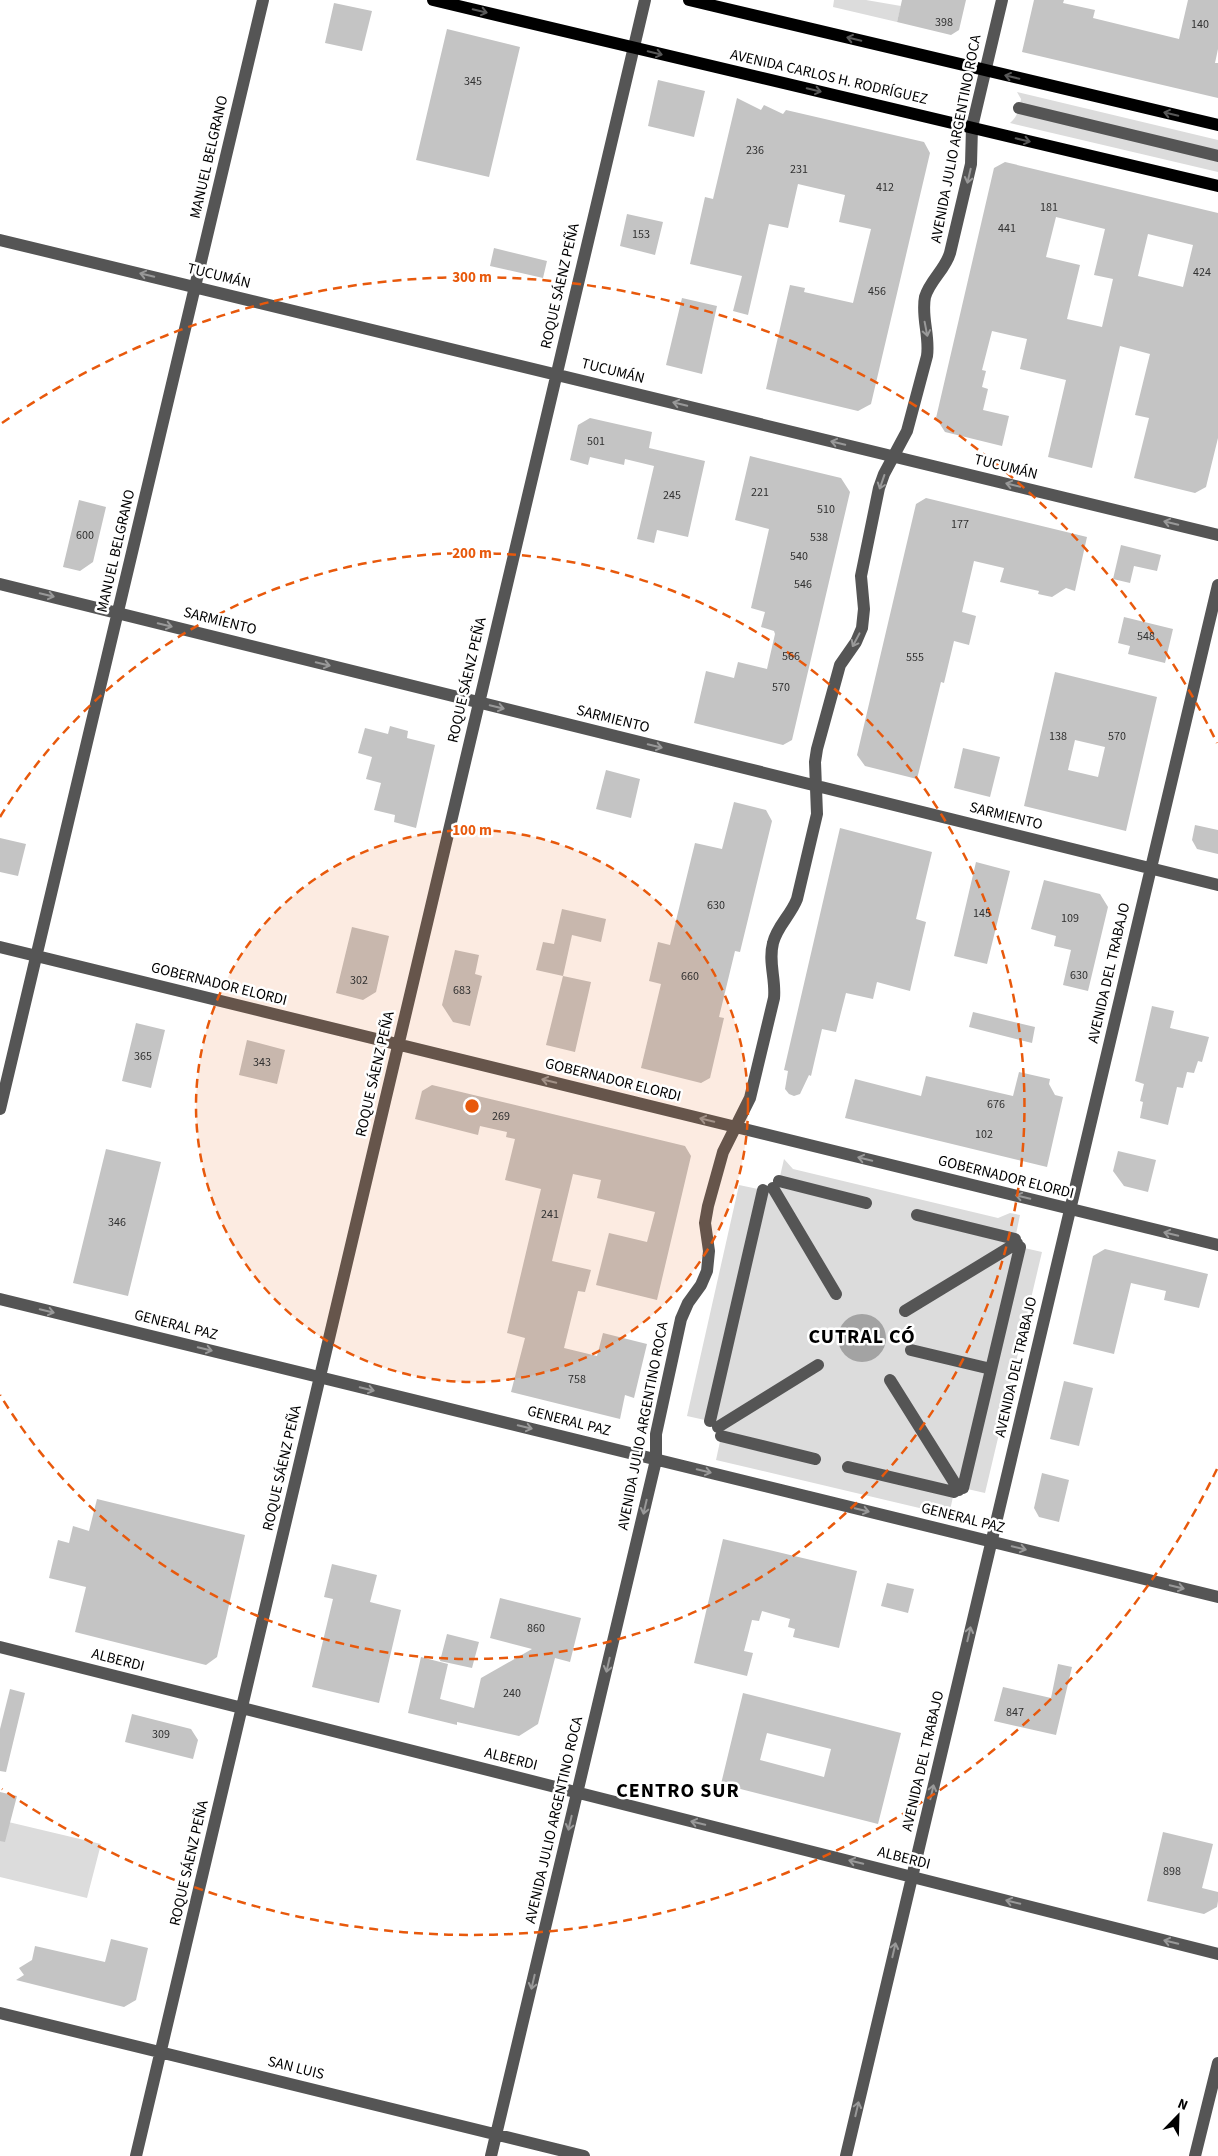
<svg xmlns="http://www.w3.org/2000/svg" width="1218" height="2156" font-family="'Source Sans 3',sans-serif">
  <rect width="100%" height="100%" fill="#fff"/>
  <path fill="#dcdcdc" d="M834 0H866L901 6 897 22 833 7Z
    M1017 92 1218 140V172L1010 123C1018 116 1019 109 1021 99Z
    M784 1159 793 1169 998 1218 1010 1213 1020 1215 1015 1239 1020 1247 1042 1252 985 1493 963 1488 954 1492 949 1515 716 1460 722 1432 714 1422 687 1416 739 1185 767 1191 778 1185Z
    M0 1820 101 1844 87 1898 0 1877Z"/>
  <path fill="#a3a3a3" d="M838 1338a24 24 0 1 1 48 0a24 24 0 1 1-48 0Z"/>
  <path fill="#c4c4c4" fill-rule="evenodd" d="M902 0H966L959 30 951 35 897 22Z
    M1034 0H1064L1063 3 1095 10 1093 18 1179 39 1188 0H1218V49L1215 63H1218V98L1022 52Z
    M334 3 372 11 362 51 325 43Z
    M447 29 520 47 489 177 416 160Z
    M658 80 705 91 694 137 648 126Z
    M737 98 761 110 764 105 783 114 786 110 924 142 930 153 871 404 858 411 766 389 790 285 805 288 804 292 853 303 871 229 839 222 845 195 798 184 788 228 769 224 748 315 733 311 742 276 690 264 705 197 713 199Z
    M1005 162 1218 213V438L1206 487 1195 493 1134 478 1149 418 1135 415 1150 354 1120 346 1092 468 1048 457 1066 380 1020 369 1027 339 992 331 982 370 986 371 982 387 988 389 983 410 1009 416 1002 446 945 432 936 418 994 168ZM1056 217 1105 229 1094 275 1113 279 1102 327 1067 319 1080 265 1046 257ZM1148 234 1193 245 1183 287 1138 276Z
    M627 214 663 222 655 255 620 246Z
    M494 248 547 261 543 278 490 266Z
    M682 298 717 306 702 374 666 365Z
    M590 418 652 432 649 448 705 461 688 537 657 530 654 543 637 539 654 466 625 459 624 465 590 457 588 465 570 460 578 425Z
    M750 456 841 478 850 492 792 740 783 745 694 723 706 671 734 678 738 662 767 669 775 634 774 631 761 627 765 612 751 608 769 529 735 520Z
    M926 498 1087 537 1075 591 1066 588 1052 597 1038 594 1039 591 1000 582 1004 568 974 561 962 612 976 616 969 645 954 641 944 683 941 682 917 779 865 766 857 755 916 504Z
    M79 500 106 507 93 562 80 571 63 567Z
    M1121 545 1161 555 1157 571 1134 566 1130 583 1113 579Z
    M1124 617 1173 629 1165 663 1128 654 1130 646 1118 643Z
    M1055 672 1157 697 1126 831 1024 806ZM1075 740 1105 747 1098 777 1068 770Z
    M390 726 408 731 407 738 435 745 416 828 394 822 395 815 374 810 381 783 366 779 372 757 358 753 365 728 388 734Z
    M963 748 1000 757 990 797 954 788Z
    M606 770 640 779 631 818 596 809Z
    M734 802 766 810 772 821 740 952 735 951 719 1017 724 1018 710 1078 701 1083 641 1068 661 984 649 981 658 942 670 945 695 843 722 849Z
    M1195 825 1218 830V854L1197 849 1192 840Z
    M840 828 932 852 916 919 926 922 910 991 877 982 873 999 846 993 836 1032 822 1029 811 1076 809 1075 800 1094 794 1096 789 1094 785 1089 788 1071 784 1070Z
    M0 838 26 844 18 876 0 872Z
    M976 862 1010 871 987 964 954 956Z
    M1044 880 1100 894 1108 907 1088 991 1063 985 1071 950 1054 946 1056 936 1031 929Z
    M562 909 606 919 601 942 572 935 563 976 536 970 543 942 554 944Z
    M352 927 389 936 376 992 363 1000 336 993Z
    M455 950 479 955 475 974 482 976 470 1026 453 1022 442 1005Z
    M563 976 591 982 575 1052 546 1045Z
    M1152 1006 1174 1011 1170 1028 1209 1037 1202 1062 1198 1061 1194 1073 1187 1072 1183 1088 1177 1087 1168 1125 1140 1118 1143 1102 1140 1101 1144 1084 1135 1081Z
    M973 1012 1035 1027 1032 1043 969 1027Z
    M136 1023 165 1030 151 1088 122 1081Z
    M247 1040 285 1050 277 1084 239 1075Z
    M1019 1072 1050 1079 1049 1084 1055 1095 1063 1097 1047 1167 845 1118 855 1079 921 1096 926 1076 1013 1096Z
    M432 1085 685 1146 691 1156 657 1300 596 1285 609 1233 647 1242 655 1212 597 1198 601 1180 573 1174 552 1261 591 1270 585 1292 578 1291 564 1348 597 1356 603 1333 647 1344 634 1398 625 1395 620 1419 511 1392 525 1338 507 1333 541 1189 505 1180 515 1139 506 1137 507 1132 480 1126 478 1135 415 1119 422 1091Z
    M106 1149 161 1162 128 1296 73 1283Z
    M1118 1151 1156 1160 1148 1192 1124 1186 1113 1171Z
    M1105 1249 1208 1274 1199 1308 1164 1300 1166 1291 1131 1283 1114 1354 1073 1344 1093 1256Z
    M1064 1381 1093 1388 1079 1446 1050 1439Z
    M1042 1473 1069 1480 1059 1522 1039 1517 1034 1508Z
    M97 1499 245 1535 217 1657 206 1665 75 1632 86 1587 49 1578 58 1540 69 1543 73 1526 89 1531Z
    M723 1539 857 1571 839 1648 793 1637 795 1629 788 1627 790 1619 762 1611 759 1621 752 1620 744 1651 753 1653 747 1676 694 1663Z
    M332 1564 377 1575 370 1602 401 1610 379 1703 312 1687 333 1599 324 1597Z
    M887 1583 914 1589 908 1613 881 1606Z
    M500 1598 581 1618 570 1662 555 1658 538 1724 519 1736 457 1722V1725L408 1713 421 1657 448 1664 440 1699 474 1708 481 1678 532 1649 490 1638Z
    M447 1634 479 1642 472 1668 440 1661Z
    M1058 1664 1072 1667 1056 1735 994 1721 1003 1687 1051 1698Z
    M10 1689 25 1693 6 1772 0 1771V1729Z
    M743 1693 901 1733 878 1824 721 1784ZM767 1733 831 1749 824 1777 760 1760Z
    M132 1714 191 1729 198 1740 193 1759 125 1742Z
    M0 1792 17 1796 5 1842 0 1841Z
    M1163 1832 1213 1844 1202 1888 1218 1892V1901L1217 1907 1204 1914 1147 1901Z
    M111 1939 148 1948 136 2000 124 2007 16 1980 24 1975 19 1968 32 1960 35 1946 105 1962Z"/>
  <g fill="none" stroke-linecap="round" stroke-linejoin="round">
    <path stroke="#555" stroke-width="12" d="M1019 108 1218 156
      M0 240 1218 535
      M0 584 1218 885
      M0 947 1218 1245
      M0 1109 263 0
      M779 1181 866 1203
      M773 1188 836 1294
      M917 1215 1015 1239
      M0 1299 1218 1597
      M905 1311 1017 1243
      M911 1350 991 1369
      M890 1380 959 1490
      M710 1421 763 1190
      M718 1427 818 1365
      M721 1436 815 1459
      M848 1467 954 1492
      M963 1488 1020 1247
      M0 1647 1218 1954
      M0 2013 584 2156
      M136 2156 645 0
      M491 2156 656 1460V1434L681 1319 688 1303 701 1285 707 1271 709 1251 705 1223 708 1206 723 1152 750 1098 774 998C776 979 768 962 773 943 777 926 791 915 797 899L817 814 815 762 817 749 840 665 856 642 862 628 864 609 861 576 879 488 884 474 907 431 927 356C930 336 921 317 925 297 930 280 945 270 950 253L971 164 972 127 1002 0
      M846 2156 1218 585
      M1195 2156 1218 2063"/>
    <path stroke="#000" stroke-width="12" d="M433 0 1218 186
      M689 0 1218 125"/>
  </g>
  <defs><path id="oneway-shaft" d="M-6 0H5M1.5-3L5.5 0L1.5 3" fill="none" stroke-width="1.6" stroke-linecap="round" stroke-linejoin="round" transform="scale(1.25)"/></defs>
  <g stroke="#595959">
    <use href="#oneway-shaft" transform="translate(480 11) rotate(13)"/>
    <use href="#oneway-shaft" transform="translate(854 39) rotate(-167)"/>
    <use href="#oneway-shaft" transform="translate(655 53) rotate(13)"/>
    <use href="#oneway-shaft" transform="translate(1012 77) rotate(-167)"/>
    <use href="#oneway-shaft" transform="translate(814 90) rotate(13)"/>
    <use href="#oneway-shaft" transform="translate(1171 114) rotate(-167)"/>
    <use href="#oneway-shaft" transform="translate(1023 140) rotate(13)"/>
  </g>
  <g stroke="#999">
    <use href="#oneway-shaft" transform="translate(969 176) rotate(103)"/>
    <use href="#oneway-shaft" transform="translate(147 275) rotate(-166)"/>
    <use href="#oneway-shaft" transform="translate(926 329) rotate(79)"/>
    <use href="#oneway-shaft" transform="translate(680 404) rotate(-166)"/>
    <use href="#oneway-shaft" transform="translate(838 443) rotate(-166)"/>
    <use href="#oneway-shaft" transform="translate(882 482) rotate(109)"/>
    <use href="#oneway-shaft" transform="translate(1013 485) rotate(-166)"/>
    <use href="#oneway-shaft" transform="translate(1171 523) rotate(-166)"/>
    <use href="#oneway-shaft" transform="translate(47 595) rotate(14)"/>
    <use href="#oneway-shaft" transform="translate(165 625) rotate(14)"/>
    <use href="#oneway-shaft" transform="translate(856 640) rotate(118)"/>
    <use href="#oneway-shaft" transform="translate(323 664) rotate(14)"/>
    <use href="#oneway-shaft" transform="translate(497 707) rotate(14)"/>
    <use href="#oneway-shaft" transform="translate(655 746) rotate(14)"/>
    <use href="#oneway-shaft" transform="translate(549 1081) rotate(-166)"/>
    <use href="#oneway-shaft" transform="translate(707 1120) rotate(-166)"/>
    <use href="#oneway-shaft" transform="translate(865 1159) rotate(-166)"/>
    <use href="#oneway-shaft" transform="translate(1023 1197) rotate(-166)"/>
    <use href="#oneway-shaft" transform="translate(1171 1234) rotate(-166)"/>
    <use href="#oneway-shaft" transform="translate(47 1311) rotate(14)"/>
    <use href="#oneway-shaft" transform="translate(205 1349) rotate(14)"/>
    <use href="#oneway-shaft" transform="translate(367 1389) rotate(14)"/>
    <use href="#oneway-shaft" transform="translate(525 1427) rotate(14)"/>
    <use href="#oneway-shaft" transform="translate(704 1471) rotate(14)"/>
    <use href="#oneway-shaft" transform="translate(645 1507) rotate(103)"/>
    <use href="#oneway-shaft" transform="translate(862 1510) rotate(14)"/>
    <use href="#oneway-shaft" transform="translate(1019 1548) rotate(14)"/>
    <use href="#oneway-shaft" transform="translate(1177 1587) rotate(14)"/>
    <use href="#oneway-shaft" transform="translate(969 1634) rotate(-77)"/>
    <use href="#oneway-shaft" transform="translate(608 1665) rotate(103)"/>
    <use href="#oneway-shaft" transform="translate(932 1792) rotate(-77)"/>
    <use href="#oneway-shaft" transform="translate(570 1823) rotate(103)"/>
    <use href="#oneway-shaft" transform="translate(698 1823) rotate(-166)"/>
    <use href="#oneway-shaft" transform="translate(856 1862) rotate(-166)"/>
    <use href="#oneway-shaft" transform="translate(1013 1902) rotate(-166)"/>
    <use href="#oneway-shaft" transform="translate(1171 1942) rotate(-166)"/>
    <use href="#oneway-shaft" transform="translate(894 1950) rotate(-77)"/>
    <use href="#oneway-shaft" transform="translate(533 1982) rotate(103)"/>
    <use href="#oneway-shaft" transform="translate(857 2109) rotate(-77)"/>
  </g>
  <circle cx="472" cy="1106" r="276" fill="#e8590c" fill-opacity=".12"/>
  <g fill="none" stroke="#e8590c" stroke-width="2.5" stroke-dasharray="9 6">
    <circle cx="472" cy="1106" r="276"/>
    <path d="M0 817A553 553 0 1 1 0 1395"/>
    <path d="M1217 1469A829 829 0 0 1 2 1789M2 423A829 829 0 0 1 1217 743"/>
  </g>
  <g text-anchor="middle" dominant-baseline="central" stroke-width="5" stroke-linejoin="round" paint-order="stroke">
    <g font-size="12" fill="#313131">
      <text x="944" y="22">398</text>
      <text x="1200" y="24">140</text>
      <text x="473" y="81">345</text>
      <text x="755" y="150">236</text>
      <text x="799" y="169">231</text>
      <text x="885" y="187">412</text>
      <text x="1049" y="207">181</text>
      <text x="1007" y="228">441</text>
      <text x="641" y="234">153</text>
      <text x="1202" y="272">424</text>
      <text x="877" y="291">456</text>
      <text x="596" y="441">501</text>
      <text x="760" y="492">221</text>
      <text x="672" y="495">245</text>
      <text x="826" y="509">510</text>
      <text x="960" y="524">177</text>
      <text x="85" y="535">600</text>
      <text x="819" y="537">538</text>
      <text x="799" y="556">540</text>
      <text x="803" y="584">546</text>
      <text x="1146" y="636">548</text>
      <text x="791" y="656">566</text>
      <text x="915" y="657">555</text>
      <text x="781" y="687">570</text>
      <text x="1058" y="736">138</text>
      <text x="1117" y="736">570</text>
      <text x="716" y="905">630</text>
      <text x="982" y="913">145</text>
      <text x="1070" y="918">109</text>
      <text x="1079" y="975">630</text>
      <text x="690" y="976">660</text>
      <text x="359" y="980">302</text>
      <text x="462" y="990">683</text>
      <text x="143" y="1056">365</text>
      <text x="262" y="1062">343</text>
      <text x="996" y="1104">676</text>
      <text x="501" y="1116">269</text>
      <text x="984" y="1134">102</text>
      <text x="550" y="1214">241</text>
      <text x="117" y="1222">346</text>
      <text x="577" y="1379">758</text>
      <text x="536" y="1628">860</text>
      <text x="512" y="1693">240</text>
      <text x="1015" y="1712">847</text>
      <text x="161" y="1734">309</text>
      <text x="1172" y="1871">898</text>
    </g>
    <g font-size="15" fill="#000" stroke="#fff">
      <text transform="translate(829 77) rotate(13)">AVENIDA CARLOS H. RODRÍGUEZ</text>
      <text transform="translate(956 139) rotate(-79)">AVENIDA JULIO ARGENTINO ROCA</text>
      <text transform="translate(209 157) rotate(-77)">MANUEL BELGRANO</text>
      <text transform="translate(219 276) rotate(14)">TUCUMÁN</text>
      <text transform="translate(560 286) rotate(-77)">ROQUE SÁENZ PEÑA</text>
      <text transform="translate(613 371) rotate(14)">TUCUMÁN</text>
      <text transform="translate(1006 467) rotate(14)">TUCUMÁN</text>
      <text transform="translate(116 551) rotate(-77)">MANUEL BELGRANO</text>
      <text transform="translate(220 621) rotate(14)">SARMIENTO</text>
      <text transform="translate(467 680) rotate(-77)">ROQUE SÁENZ PEÑA</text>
      <text transform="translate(613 719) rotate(14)">SARMIENTO</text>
      <text transform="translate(1006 816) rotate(14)">SARMIENTO</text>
      <text transform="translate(1109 973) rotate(-77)">AVENIDA DEL TRABAJO</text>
      <text transform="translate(219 984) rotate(14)">GOBERNADOR ELORDI</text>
      <text transform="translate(375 1074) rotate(-77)">ROQUE SÁENZ PEÑA</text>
      <text transform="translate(613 1080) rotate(14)">GOBERNADOR ELORDI</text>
      <text transform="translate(1006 1177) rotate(14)">GOBERNADOR ELORDI</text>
      <text transform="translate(176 1325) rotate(14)">GENERAL PAZ</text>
      <text transform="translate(1016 1367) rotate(-77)">AVENIDA DEL TRABAJO</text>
      <text transform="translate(569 1421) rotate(14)">GENERAL PAZ</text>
      <text transform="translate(643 1426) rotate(-79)">AVENIDA JULIO ARGENTINO ROCA</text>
      <text transform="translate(282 1468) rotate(-77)">ROQUE SÁENZ PEÑA</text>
      <text transform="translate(963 1518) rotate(14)">GENERAL PAZ</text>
      <text transform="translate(118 1660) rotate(14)">ALBERDI</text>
      <text transform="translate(511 1759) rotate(14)">ALBERDI</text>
      <text transform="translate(923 1761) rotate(-77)">AVENIDA DEL TRABAJO</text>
      <text transform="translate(554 1820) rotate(-77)">AVENIDA JULIO ARGENTINO ROCA</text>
      <text transform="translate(904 1858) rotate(14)">ALBERDI</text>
      <text transform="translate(189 1863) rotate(-77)">ROQUE SÁENZ PEÑA</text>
      <text transform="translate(296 2068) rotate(14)">SAN LUIS</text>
    </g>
    <g font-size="20" font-weight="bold" letter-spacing="1" fill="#000" stroke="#fff">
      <text x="862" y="1337">CUTRAL CÓ</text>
      <text x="678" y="1791">CENTRO SUR</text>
    </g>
  </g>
  <circle cx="472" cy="1106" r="8" fill="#e8590c" stroke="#fff" stroke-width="2.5"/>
  <g font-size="15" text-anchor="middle" font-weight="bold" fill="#e8590c" stroke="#fff" stroke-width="5" stroke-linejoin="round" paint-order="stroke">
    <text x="472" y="282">300 m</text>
    <text x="472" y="558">200 m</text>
    <text x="472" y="835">100 m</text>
  </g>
  <g transform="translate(1178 2116) rotate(23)" stroke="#ffffff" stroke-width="4" paint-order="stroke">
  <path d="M0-4L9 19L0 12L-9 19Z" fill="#000000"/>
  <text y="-8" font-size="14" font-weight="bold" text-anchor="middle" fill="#000000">N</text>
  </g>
</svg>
